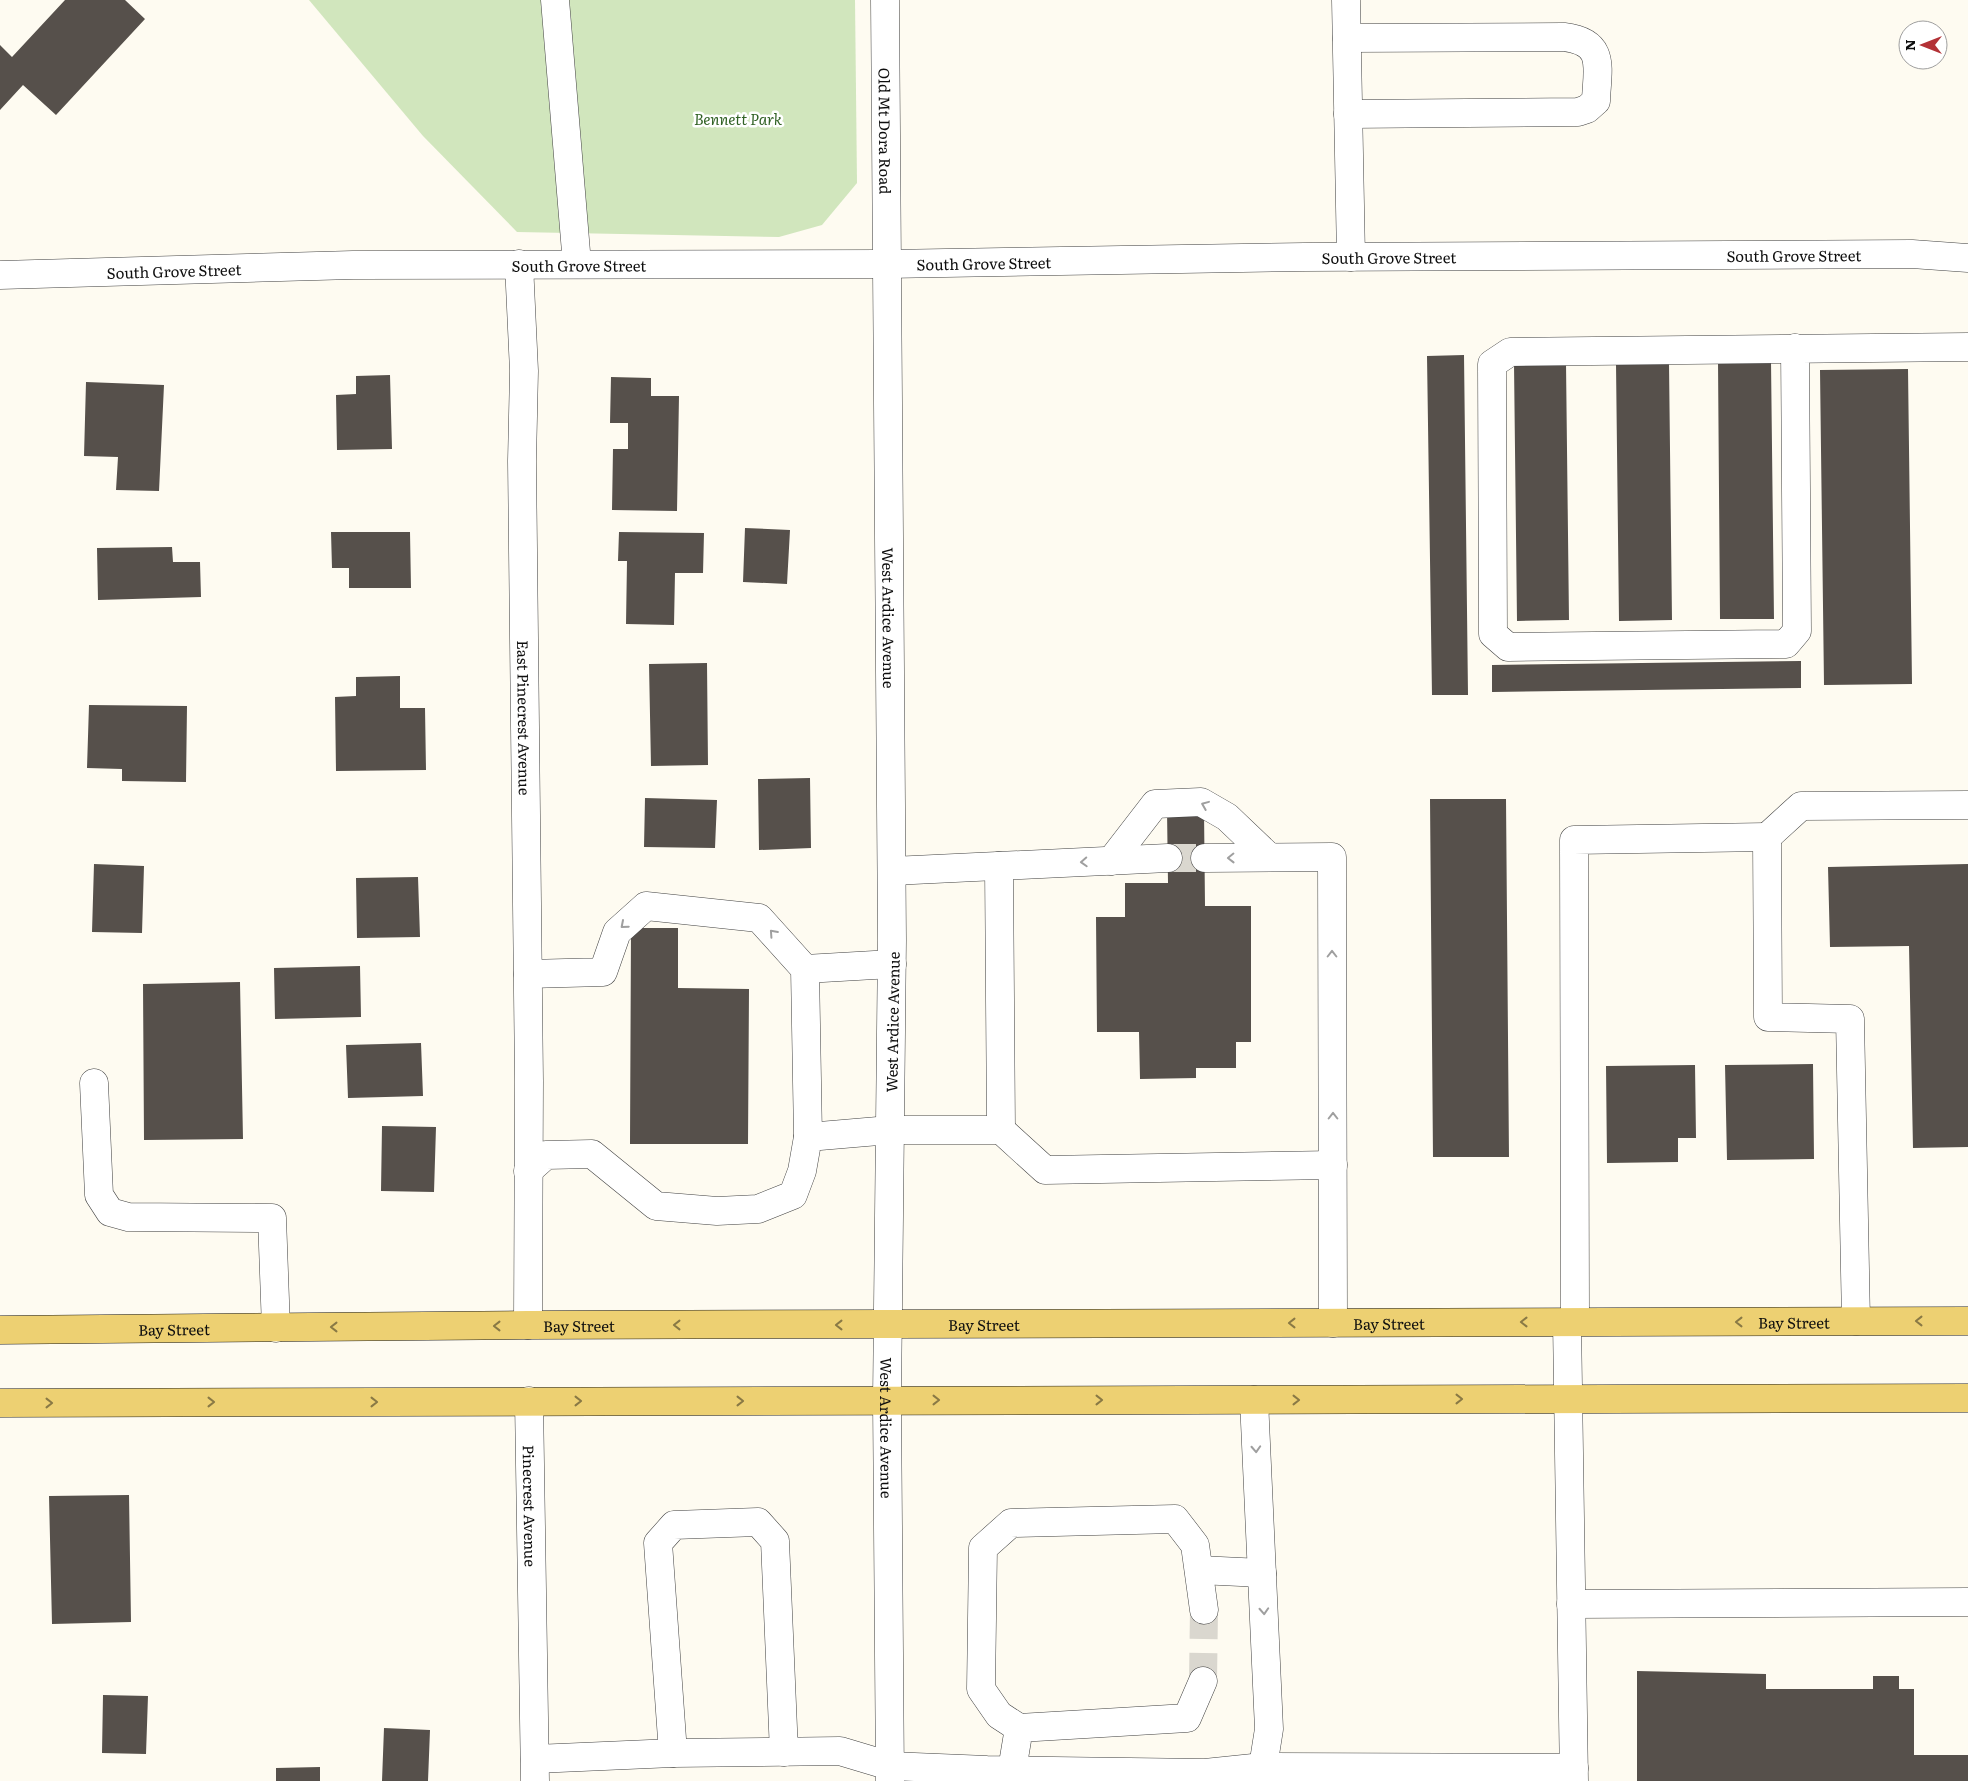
<svg xmlns="http://www.w3.org/2000/svg" width="1968" height="1781" font-family="Literata,serif">
  <rect width="100%" height="100%" fill="#fefbf1"/>
  <path fill="#d1e6bd" d="M309 0H855L857 183 822 225 779 237 517 232 423 136Z"/>
  <path fill="#56504b" d="M65 0H125L145 19 56 115 23 85 0 110V45L12 57Z
    M1464 355 1468 695H1432L1427 356Z
    M1718 361H1771L1774 619H1720Z
    M1566 363 1569 620 1517 621 1514 364Z
    M1669 363 1672 620 1619 621 1616 364Z
    M1908 369 1912 684 1824 685 1820 370Z
    M390 375 392 449 337 450 336 395 356 394V376Z
    M611 377 651 378V396H679L677 511 612 510 613 449H628V423H610Z
    M86 382 164 385 159 491 116 490 118 457 84 456Z
    M745 528 790 530 787 584 743 582Z
    M331 532H410L411 588H349V568H332Z
    M619 532 704 533 703 573H675L674 625 626 624 627 561H618Z
    M172 547 173 562H200L201 597 98 600 97 548Z
    M1801 661V688L1492 692V665Z
    M707 663 708 765 651 766 649 664Z
    M400 676V708H425L426 770 336 771 335 697 356 696V677Z
    M89 705 187 706 186 782 122 781V769L87 768Z
    M810 778 811 848 759 850 758 779Z
    M645 798 717 800 715 848 644 847Z
    M1430 799H1506L1509 1157H1433Z
    M1167 810H1204L1205 906H1251V1042H1236V1068H1196V1078L1140 1079 1139 1032H1097L1096 917H1125V883H1168Z
    M94 864 144 866 142 933 92 932Z
    M1968 864V1147L1913 1148 1909 946 1830 947 1828 867Z
    M418 877 420 937 357 938 356 878Z
    M631 928H678V988L749 989 748 1144H630Z
    M360 966 361 1017 275 1019 274 968Z
    M240 982 243 1139 144 1140 143 984Z
    M421 1043 423 1096 348 1098 346 1045Z
    M1813 1064 1814 1159 1727 1160 1725 1065Z
    M1695 1065 1696 1138H1678V1162L1607 1163 1606 1066Z
    M382 1126 436 1127 434 1192 381 1191Z
    M129 1495 131 1622 52 1624 49 1496Z
    M1637 1671 1766 1674V1689H1873V1676H1899V1689H1914V1755H1968V1781H1637Z
    M103 1695 148 1696 146 1754 102 1753Z
    M384 1728 430 1730 428 1781H382Z
    M320 1767V1781H276V1768Z"/>
  <g fill="none" stroke-linecap="round" stroke-linejoin="round">
    <path stroke="#dad7cf" stroke-width="28" stroke-dasharray="28 14" stroke-linecap="butt" d="M1168 858H1205
      M1203 1681 1204 1610"/>
    <g stroke="#414141" stroke-width="29">
      <g id="minor">
        <path d="M555 0 577 264"/>
        <path id="s1" d="M885 0 892 940 887 1400 890 1781"/>
        <path d="M1346 0 1351 257"/>
        <path d="M1347 38 1564 37C1607 42 1597 69 1596 101L1587 109 1578 112 1348 114"/>
        <path id="s2" d="M519 264 524 371 522 461 529 1081 528 1325"/>
        <path id="s3" d="M0 275 353 265 887 264 1305 257 1912 254 1968 258"/>
        <path d="M1795 348 1797 631 1786 644 1508 647 1493 634 1492 364 1510 352 1968 347"/>
        <path d="M1767 837 1801 806 1968 805"/>
        <path d="M1205 858 1332 857 1333 1323"/>
        <path d="M1111 861 1155 804 1201 802 1227 817 1269 857"/>
        <path d="M999 866 1001 1130"/>
        <path d="M892 871 1168 858"/>
        <path d="M805 969 892 964"/>
        <path d="M528 974 603 972 617 932 646 906 759 918 805 969 808 1137"/>
        <path d="M94 1083 99 1195 110 1212 128 1217 272 1218 276 1328"/>
        <path d="M528 1171 546 1155 592 1154 656 1206 717 1211 758 1209 793 1195 802 1171 808 1137 890 1130H1001L1045 1170 1333 1165"/>
        <path d="M1567 1322 1574 1781"/>
        <path d="M1575 1322 1574 840 1767 837 1768 1017 1850 1019 1856 1321"/>
        <path d="M1254 1400 1269 1729 1263 1767"/>
        <path id="s4" d="M529 1401 535 1781"/>
        <path d="M1199 1570 1262 1573"/>
        <path d="M1571 1604 1968 1602"/>
        <path d="M1019 1728 999 1715 981 1689 983 1548 1011 1523 1175 1519 1195 1545 1204 1610"/>
        <path d="M673 1753 658 1543 674 1525 758 1522 775 1541 784 1752"/>
        <path d="M535 1759 673 1753 840 1751 890 1766 987 1770 1205 1773 1263 1767 1574 1768"/>
        <path d="M1012 1770 1019 1728 1187 1718 1203 1681"/>
      </g>
    </g>
    <g stroke="#1f1f1f" stroke-width="29">
      <g id="major">
        <path id="s5" d="M0 1330 528 1325 1968 1321"/>
        <path d="M0 1403 1968 1398"/>
      </g>
    </g>
    <use href="#minor" stroke="#fff" stroke-width="28"/>
    <use href="#major" stroke="#edd072" stroke-width="28"/>
  </g>
  <defs><path id="oneway-chevron" d="M-2-3.5L2.5 0L-2 3.5" fill="none" stroke-width="1.6" stroke-linecap="round" stroke-linejoin="round" transform="scale(1.25)"/></defs>
  <g stroke="#9f9f9f">
    <use href="#oneway-chevron" transform="translate(1205 805) rotate(-158)"/>
    <use href="#oneway-chevron" transform="translate(1231 858) rotate(179)"/>
    <use href="#oneway-chevron" transform="translate(1084 862) rotate(177)"/>
    <use href="#oneway-chevron" transform="translate(624 925) rotate(139)"/>
    <use href="#oneway-chevron" transform="translate(773 933) rotate(-132)"/>
    <use href="#oneway-chevron" transform="translate(1332 954) rotate(-90)"/>
    <use href="#oneway-chevron" transform="translate(1333 1116) rotate(-90)"/>
    <use href="#oneway-chevron" transform="translate(1256 1449) rotate(87)"/>
    <use href="#oneway-chevron" transform="translate(1264 1611) rotate(87)"/>
  </g>
  <g stroke="#897945">
    <use href="#oneway-chevron" transform="translate(1919 1321) rotate(180)"/>
    <use href="#oneway-chevron" transform="translate(1524 1322) rotate(180)"/>
    <use href="#oneway-chevron" transform="translate(1739 1322) rotate(180)"/>
    <use href="#oneway-chevron" transform="translate(1292 1323) rotate(180)"/>
    <use href="#oneway-chevron" transform="translate(677 1325) rotate(180)"/>
    <use href="#oneway-chevron" transform="translate(839 1325) rotate(180)"/>
    <use href="#oneway-chevron" transform="translate(497 1326) rotate(180)"/>
    <use href="#oneway-chevron" transform="translate(334 1327) rotate(180)"/>
    <use href="#oneway-chevron" transform="translate(1459 1399)"/>
    <use href="#oneway-chevron" transform="translate(936 1400)"/>
    <use href="#oneway-chevron" transform="translate(1099 1400)"/>
    <use href="#oneway-chevron" transform="translate(1296 1400)"/>
    <use href="#oneway-chevron" transform="translate(578 1401)"/>
    <use href="#oneway-chevron" transform="translate(740 1401)"/>
    <use href="#oneway-chevron" transform="translate(211 1402)"/>
    <use href="#oneway-chevron" transform="translate(374 1402)"/>
    <use href="#oneway-chevron" transform="translate(49 1403)"/>
  </g>
  <g text-anchor="middle" dominant-baseline="central" stroke-width="5" stroke-linejoin="round" paint-order="stroke">
    <g font-size="15" font-style="italic" fill="#306124" stroke="#fff">
      <text x="738" y="118">Bennett Park</text>
    </g>
    <g font-size="15" fill="#0e0e0e" stroke="#fff">
      <text stroke="none"><textPath href="#s1" startOffset="131">Old Mt Dora Road</textPath></text>
      <text stroke="none"><textPath href="#s3" startOffset="1794">South Grove Street</textPath></text>
      <text stroke="none"><textPath href="#s3" startOffset="1389">South Grove Street</textPath></text>
      <text stroke="none"><textPath href="#s3" startOffset="984">South Grove Street</textPath></text>
      <text stroke="none"><textPath href="#s3" startOffset="579">South Grove Street</textPath></text>
      <text stroke="none"><textPath href="#s3" startOffset="174">South Grove Street</textPath></text>
      <text stroke="none"><textPath href="#s1" startOffset="618">West Ardice Avenue</textPath></text>
      <text stroke="none"><textPath href="#s2" startOffset="454">East Pinecrest Avenue</textPath></text>
      <text transform="translate(892 1022) rotate(-89)">West Ardice Avenue</text>
      <text stroke="none"><textPath href="#s5" startOffset="1794">Bay Street</textPath></text>
      <text stroke="none"><textPath href="#s5" startOffset="1389">Bay Street</textPath></text>
      <text stroke="none"><textPath href="#s5" startOffset="579">Bay Street</textPath></text>
      <text stroke="none"><textPath href="#s5" startOffset="984">Bay Street</textPath></text>
      <text stroke="none"><textPath href="#s5" startOffset="174">Bay Street</textPath></text>
      <text stroke="none"><textPath href="#s1" startOffset="1428">West Ardice Avenue</textPath></text>
      <text stroke="none"><textPath href="#s4" startOffset="105">Pinecrest Avenue</textPath></text>
    </g>
  </g>
  <g transform="translate(1923 45) rotate(270)"><circle r="24" fill="#ffffff" stroke="#9f9f9f"/>
  <path d="M0-4L9 19L0 12L-9 19Z" fill="#b33236"/>
  <text y="-8" font-size="14" font-weight="bold" text-anchor="middle" fill="#0e0e0e">N</text>
  </g>
</svg>
